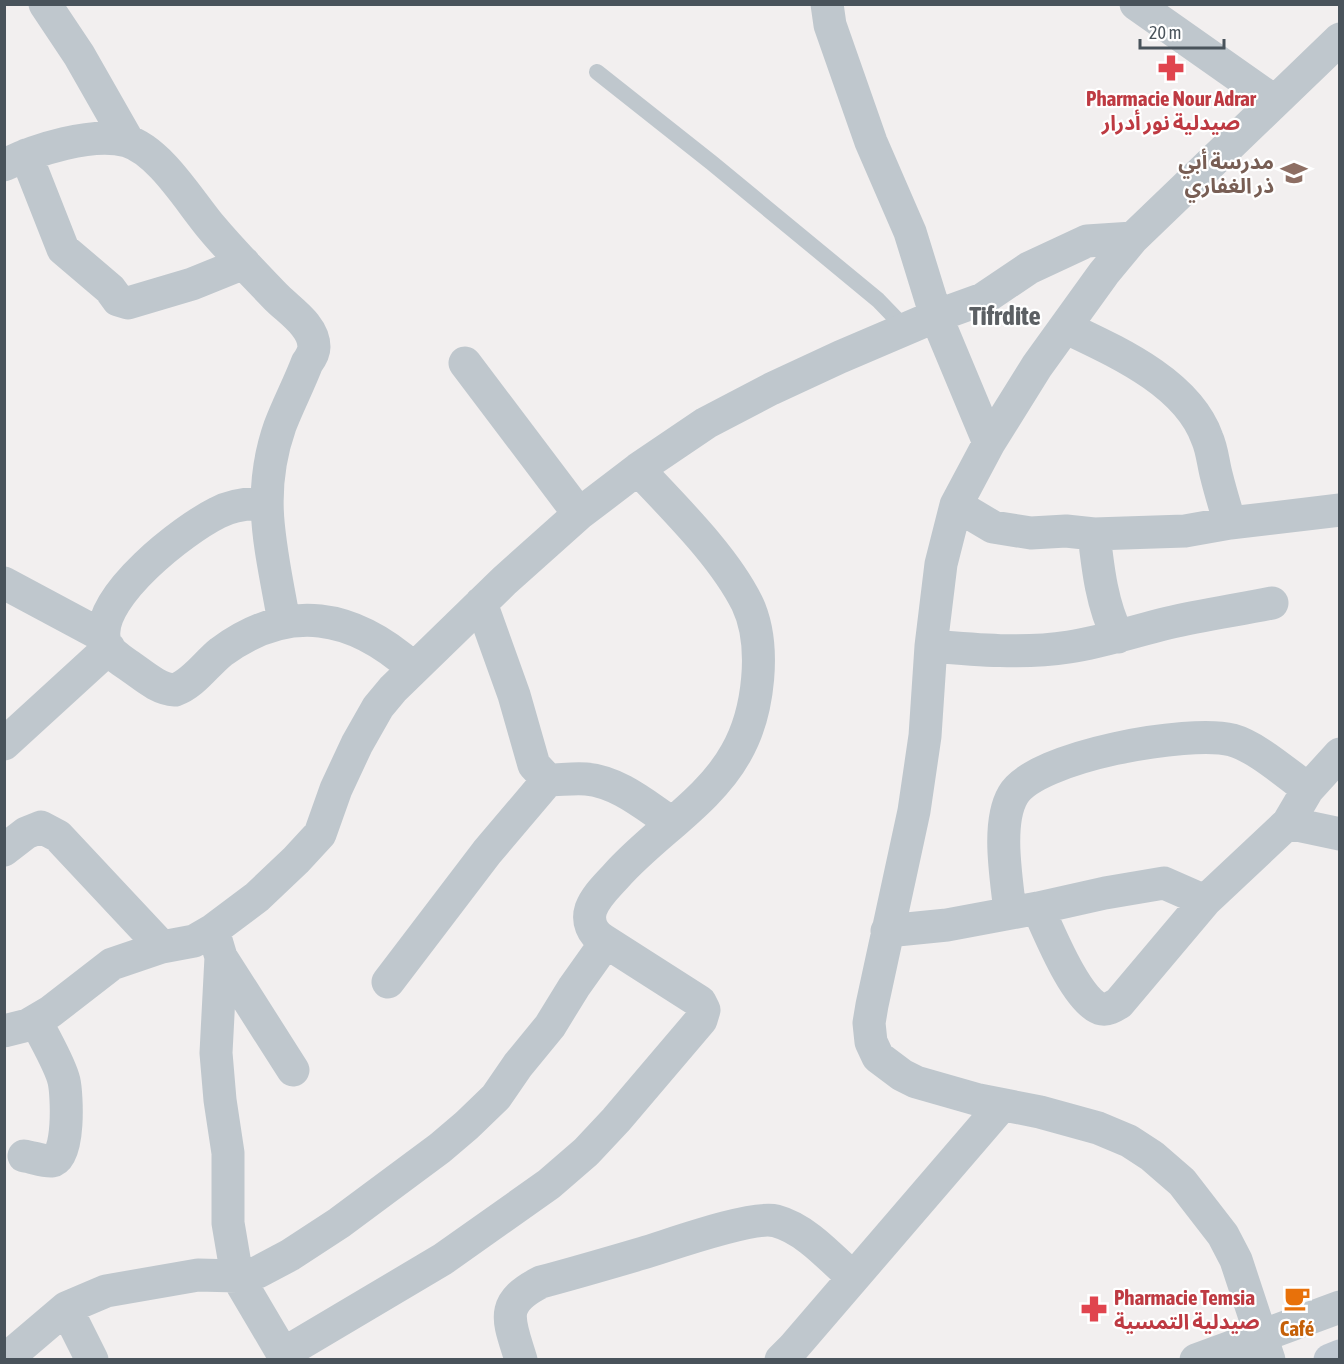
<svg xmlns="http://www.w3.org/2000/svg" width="1344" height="1364" font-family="'Asap Condensed','Noto Sans Arabic',sans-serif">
  <rect width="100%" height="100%" fill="#f2efef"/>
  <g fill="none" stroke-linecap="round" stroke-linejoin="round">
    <path stroke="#bfc7cd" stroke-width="16" d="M597 72 712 163 878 300 906 329"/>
    <path stroke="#bfc7cd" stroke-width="33" d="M45 4 79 55 128 141
      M827 4 830 25 871 142 910 232 936 316 989 443
      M1136 4 1274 101
      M26 155 63 249 110 289 118 300 128 303 192 284 244 263
      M4 165C35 150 93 131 127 141 160 151 190 202 212 228 232 252 255 275 277 298 290 311 314 326 314 347 314 352 310 359 307 363 299 384 288 405 280 426 255 497 272 551 284 622
      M1065 327C1115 351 1187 382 1207 438 1212 449 1213 462 1216 474 1220 490 1225 507 1230 523
      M465 363 579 514
      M265 504C248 503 232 505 217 513 183 530 99 595 104 637 105 651 121 660 131 667 144 676 158 689 175 690 193 684 206 664 221 652 289 602 353 614 413 668
      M956 505 993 527 1031 533 1066 531 1094 534 1185 531 1230 523 1340 510
      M1094 534C1098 570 1102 605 1118 637
      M4 583 103 636
      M481 603 514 695 534 765 548 780C560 780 573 778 586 779 619 782 646 806 672 823
      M931 646C977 650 1024 654 1069 647 1103 642 1135 631 1168 623 1202 615 1237 610 1272 603
      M4 744 109 648
      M1308 789 1340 754
      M4 850 26 833 41 827 58 836 162 947
      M1038 908C1048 930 1078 1005 1102 1009 1109 1010 1114 1006 1119 1003L1205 901
      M1010 912C1007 881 996 824 1013 795 1035 756 1189 729 1232 740 1257 747 1287 774 1308 789L1288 823 1340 834
      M213 930 221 957 216 1053 220 1100 228 1153V1223L237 1276 283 1354 289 1360
      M887 931 947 925 1038 908 1105 893 1164 883 1205 901 1288 823
      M221 957 293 1070
      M388 982 487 852 548 780
      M4 1031 28 1025 50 1012 112 964 162 947 194 941 213 930 257 897 296 860 320 834 336 789 357 744 378 707 393 689 504 581 579 514 638 469 706 423 771 389 840 357 936 316 983 299 1029 268 1087 241 1133 238
      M24 1156C32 1157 45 1162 52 1161 70 1158 67 1094 64 1081 60 1064 44 1038 36 1021
      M66 1308 92 1360
      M283 1354 443 1259 549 1184 586 1152 616 1120 701 1020 704 1010 700 1002 603 940C592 933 587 921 591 909 596 896 607 886 616 876 653 834 709 802 736 753 759 713 767 645 747 603 723 555 674 508 638 469
      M5 1360 66 1308 106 1291 198 1275 237 1276 258 1272 290 1255 339 1223 440 1148 467 1125 496 1097 518 1065 550 1026 574 987 606 942
      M521 1360C509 1320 498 1304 541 1282 575 1273 609 1263 643 1253 670 1245 752 1215 776 1221 806 1229 831 1258 853 1278
      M781 1360 793 1348 1002 1105
      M1196 1360 1340 1307
      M1269 1360 1236 1260 1223 1235 1182 1182 1152 1156 1129 1141 1098 1128 1040 1112 979 1100 916 1082 902 1075 878 1057 871 1042 869 1023 872 1005 914 811 925 736 931 646 941 564 956 505 989 443 1037 366 1104 273 1133 238 1340 39"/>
    <path stroke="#bfc8d1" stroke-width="33" d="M1330 1360 1340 1356"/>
  </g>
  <defs>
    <g id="pharmacy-bare" transform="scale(2.07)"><path d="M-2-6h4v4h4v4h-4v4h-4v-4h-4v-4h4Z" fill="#e0444e" stroke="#fff" stroke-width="2.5" paint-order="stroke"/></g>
    <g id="school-bare" transform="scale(2.07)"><path d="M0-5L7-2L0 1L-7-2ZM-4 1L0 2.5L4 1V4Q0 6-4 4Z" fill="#8d6e63" stroke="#fff" stroke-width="2.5" paint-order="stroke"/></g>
    <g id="cafe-bare" transform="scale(2.07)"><path d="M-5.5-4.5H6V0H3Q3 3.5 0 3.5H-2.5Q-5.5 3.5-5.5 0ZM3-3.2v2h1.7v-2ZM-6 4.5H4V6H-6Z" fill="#e8710a" stroke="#fff" stroke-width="2.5" paint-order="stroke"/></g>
  </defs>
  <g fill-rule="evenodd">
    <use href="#pharmacy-bare" x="1171" y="68"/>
    <use href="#school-bare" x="1294" y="173"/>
    <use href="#cafe-bare" x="1297" y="1298"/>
    <use href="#pharmacy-bare" x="1094" y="1309"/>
  </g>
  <g text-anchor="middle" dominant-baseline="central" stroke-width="4.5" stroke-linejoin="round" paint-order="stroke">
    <g font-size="21" font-weight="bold" fill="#be3a42" stroke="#fff">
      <text x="1171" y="98">Pharmacie Nour Adrar<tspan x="1171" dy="24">صيدلية نور أدرار</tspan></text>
      <text x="1114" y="1297" text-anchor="start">Pharmacie Temsia<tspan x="1114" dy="24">صيدلية التمسية</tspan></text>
    </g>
    <g font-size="21" font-weight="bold" fill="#785e54" stroke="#fff" text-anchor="end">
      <text x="1274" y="161">مدرسة أبي<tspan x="1274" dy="24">ذر الغفاري</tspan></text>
    </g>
    <g font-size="21" font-weight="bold" fill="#c56008" stroke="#fff">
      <text x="1297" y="1328">Café</text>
    </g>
    <g font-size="27" font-weight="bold" fill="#5c6064" stroke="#fff">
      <text x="1005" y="315">Tifrdite</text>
    </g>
  </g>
  <rect width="1344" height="1364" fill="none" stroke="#49535b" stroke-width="12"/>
  <path d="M1140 39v9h84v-9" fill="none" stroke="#49535b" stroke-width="3"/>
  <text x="1149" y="39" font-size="18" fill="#49535b" stroke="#ffffff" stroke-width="4.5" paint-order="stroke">20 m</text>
</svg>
